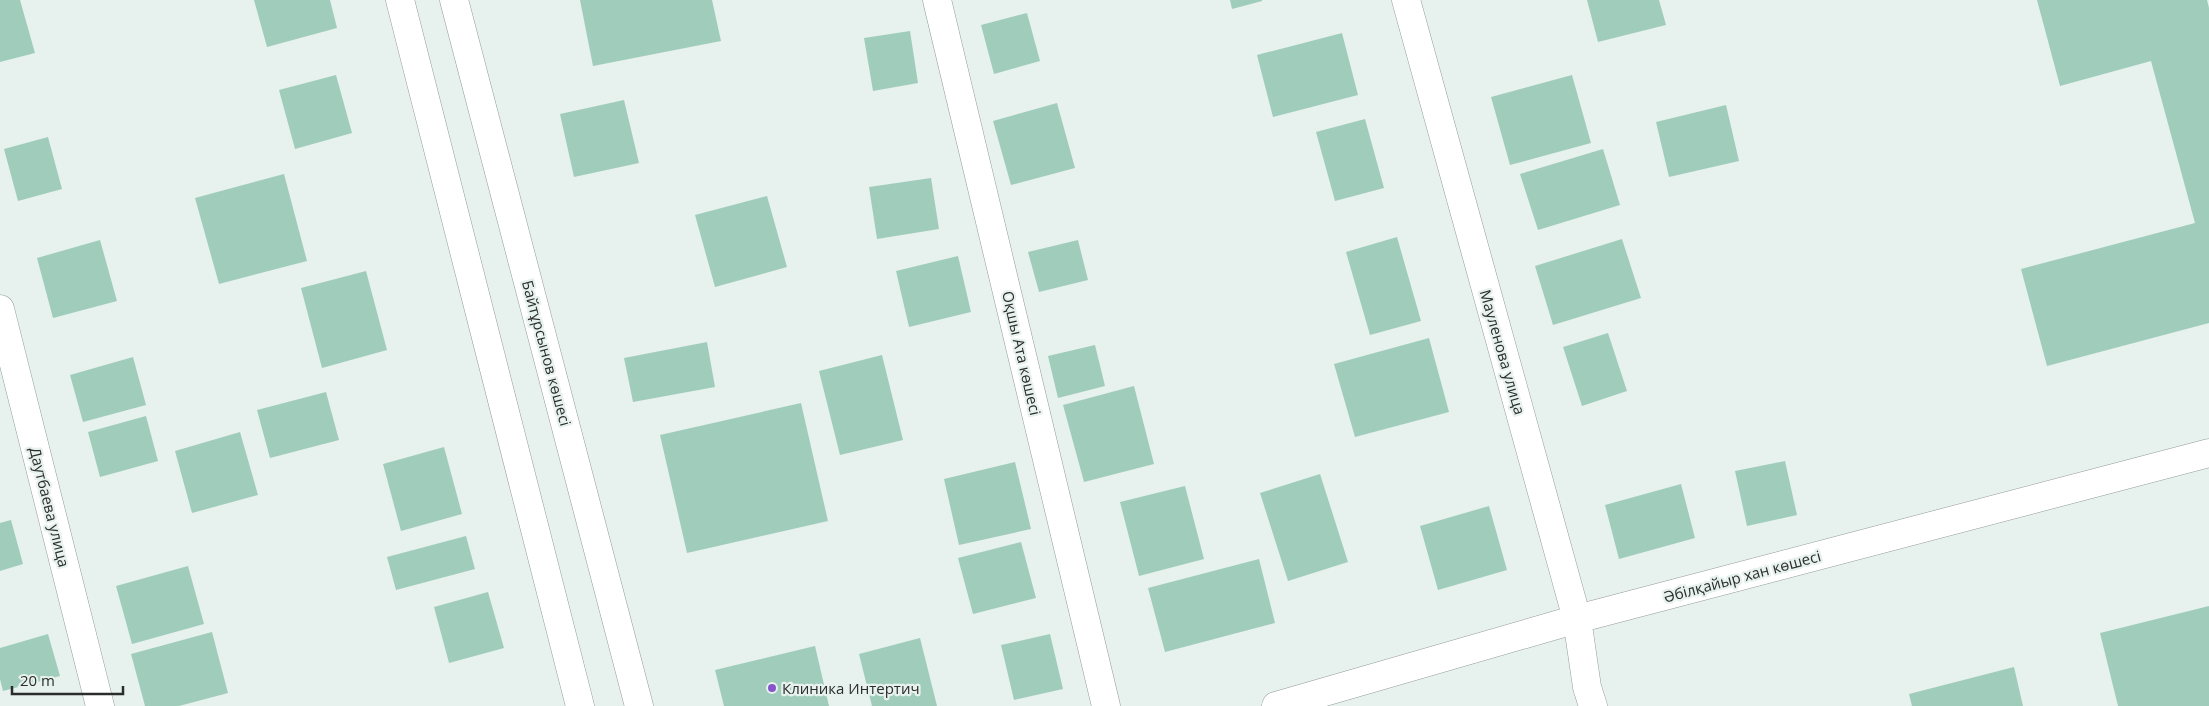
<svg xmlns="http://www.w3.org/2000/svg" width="2209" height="706" font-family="'Open Sans',sans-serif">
  <rect width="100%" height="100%" fill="#e7f1ed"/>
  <path fill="#a0cdbb" d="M0 0H20L35 53 0 62Z
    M254 0H330L337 28 267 47Z
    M580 0H712L721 41 593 66Z
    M1230 0H1262V1L1232 9Z
    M1587 0H1659L1666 25 1598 42Z
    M2037 0H2207L2209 8V323L2047 366 2021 269 2195 223 2151 61 2060 86Z
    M1027 13 1040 61 994 74 981 25Z
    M910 31 918 83 873 91 864 38Z
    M1342 33 1358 95 1273 117 1257 55Z
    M336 75 352 133 295 149 279 90Z
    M1572 75 1591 143 1510 165 1491 97Z
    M624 100 639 163 574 177 560 114Z
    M1057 103 1075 168 1011 185 993 121Z
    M1726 105 1739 161 1669 177 1656 122Z
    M1365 119 1384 188 1335 201 1316 132Z
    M48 137 62 189 18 201 4 149Z
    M1603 149 1620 205 1538 230 1520 174Z
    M284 174 307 261 219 284 195 198Z
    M931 178 939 229 877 239 869 187Z
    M767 196 787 267 715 287 695 215Z
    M1397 237 1421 321 1370 335 1346 252Z
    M1622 239 1641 298 1553 325 1535 266Z
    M100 240 117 301 53 318 37 258Z
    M1078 240 1088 280 1039 292 1028 252Z
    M958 256 971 312 909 327 896 271Z
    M366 271 387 350 322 368 301 288Z
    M1608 333 1627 391 1582 406 1563 347Z
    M1429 338 1449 412 1355 437 1334 364Z
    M707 342 715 387 633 402 624 358Z
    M1095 345 1105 386 1058 398 1048 356Z
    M882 355 903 440 840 455 819 371Z
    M133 357 146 405 83 422 70 375Z
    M1134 386 1154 464 1084 482 1063 405Z
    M326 392 339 440 270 458 257 410Z
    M801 403 828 521 687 553 660 435Z
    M146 416 158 461 100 477 88 432Z
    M240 432 258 495 192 513 175 451Z
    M444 447 462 514 401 531 383 464Z
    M1785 461 1797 515 1747 526 1735 471Z
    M1015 462 1031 529 959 545 944 479Z
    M1320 474 1348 562 1288 581 1260 493Z
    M1681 484 1695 538 1619 559 1605 505Z
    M1185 486 1204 559 1139 576 1120 502Z
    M1489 506 1507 570 1438 590 1420 526Z
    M11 520 23 564 0 571V523Z
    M466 536 475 569 396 590 387 557Z
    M1021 542 1036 598 973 614 958 558Z
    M1259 559 1275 623 1165 652 1148 588Z
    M188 566 204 624 132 644 116 586Z
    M488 592 504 648 449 663 434 607Z
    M2209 606V706H2118L2100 633Z
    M212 632 228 693 179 706H145L131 654Z
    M48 634 60 676 3 691 0 679V648Z
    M1050 634 1063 689 1014 700 1001 645Z
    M920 638 937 706H872L859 654Z
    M815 646 829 706H724L715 670Z
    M2014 667 2023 706H1912L1909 694Z"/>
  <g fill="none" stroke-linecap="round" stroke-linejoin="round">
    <g stroke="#949c98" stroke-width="29">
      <path id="minor" d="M937 0 1106 706
        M1406 0 1577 619 1587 687 1593 706
        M0 309 100 706"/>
    </g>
    <g stroke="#949c98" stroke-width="29">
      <path id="tertiary" d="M1276 706 1577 619 2209 453"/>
    </g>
    <g stroke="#949c98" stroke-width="29">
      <path id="secondary" d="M400 0 580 706
        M454 0 639 706"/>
    </g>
    <use href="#minor" stroke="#fff" stroke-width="28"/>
    <use href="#tertiary" stroke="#fff" stroke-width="28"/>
    <use href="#secondary" stroke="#fff" stroke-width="28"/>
  </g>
  <circle fill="#8654cc" stroke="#e7f1ed" stroke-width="2" cx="772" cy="688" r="5"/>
  <g text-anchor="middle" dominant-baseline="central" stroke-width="4.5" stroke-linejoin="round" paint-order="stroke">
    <g font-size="15" fill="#2a2d2c" stroke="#e7f1ed">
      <text transform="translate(1503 352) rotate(74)">Мауленова улица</text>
      <text transform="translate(547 353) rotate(75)">Байтұрсынов көшесі</text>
      <text transform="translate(1022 353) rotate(77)">Оқшы Ата көшесі</text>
      <text transform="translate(50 507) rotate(76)">Даутбаева улица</text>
      <text transform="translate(1742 576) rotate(-15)">Әбілқайыр хан көшесі</text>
    </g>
    <g font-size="15" fill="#2a2d2c" stroke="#e7f1ed" text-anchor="start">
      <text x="782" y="688">Клиника Интертич</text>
    </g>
  </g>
  <path d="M12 686v8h111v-8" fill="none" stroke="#2a2d2c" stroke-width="2.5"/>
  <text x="20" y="686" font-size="15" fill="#2a2d2c" stroke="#e7f1ed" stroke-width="4" paint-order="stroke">20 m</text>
</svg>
